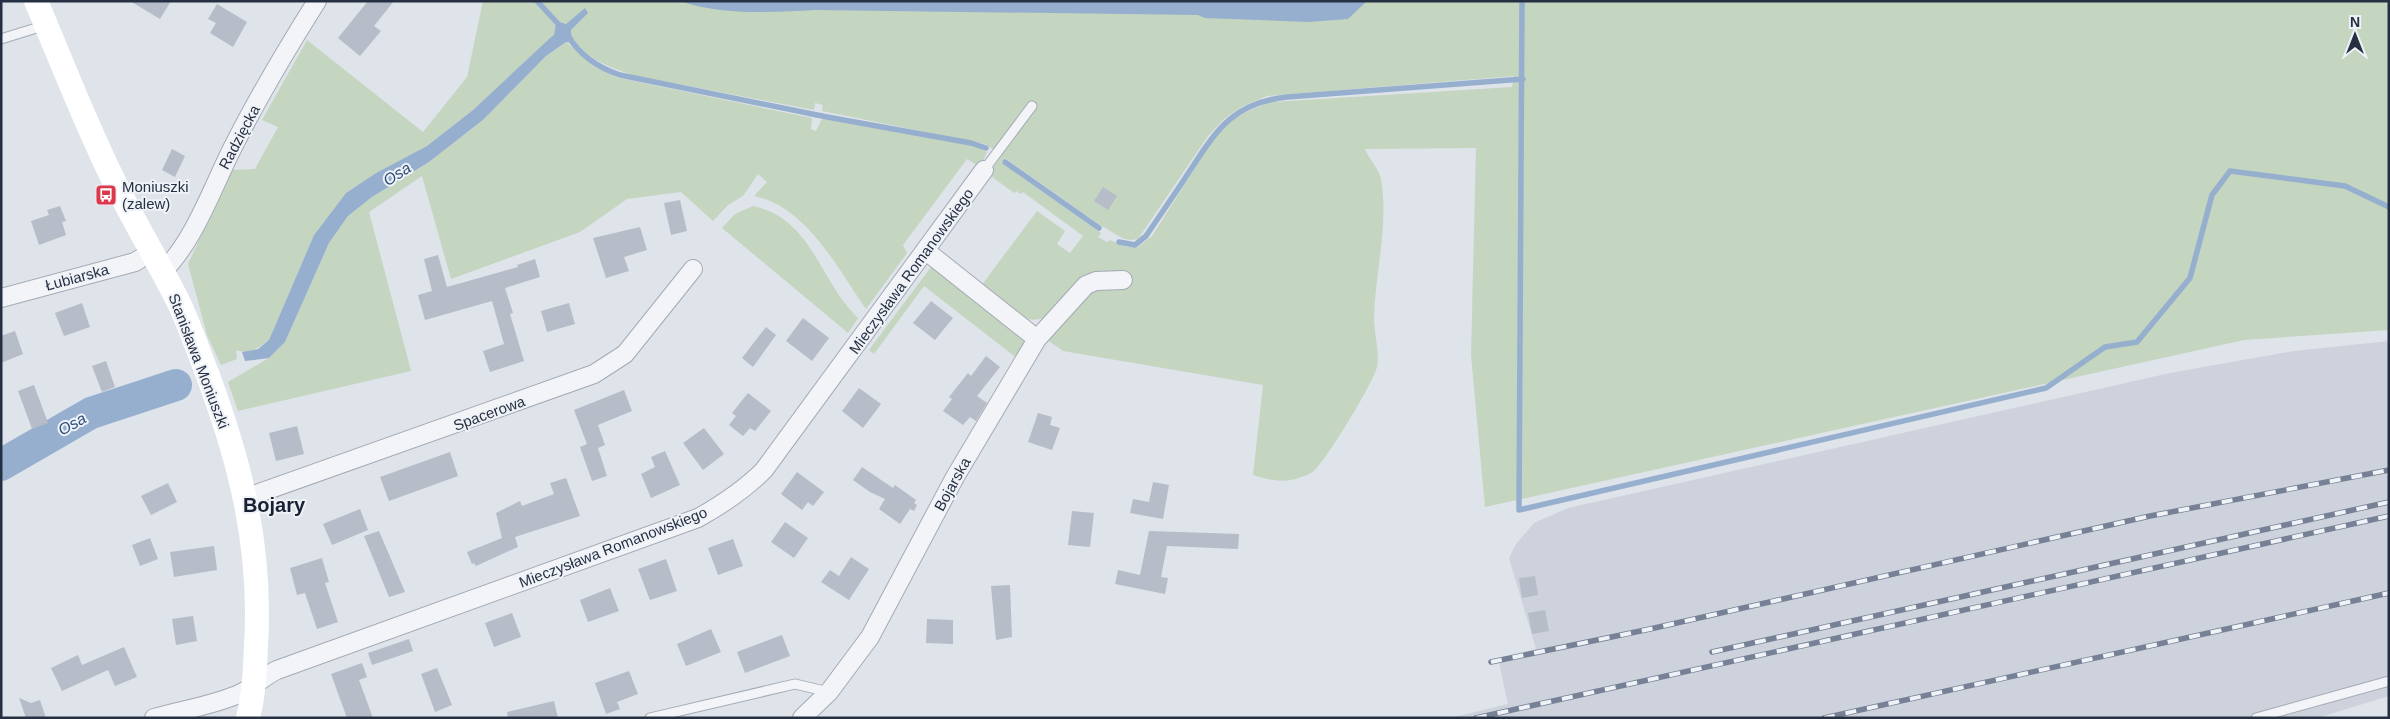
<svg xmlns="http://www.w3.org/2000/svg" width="2390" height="719" font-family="Helvetica,sans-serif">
  <rect width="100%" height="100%" fill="#dfe3ea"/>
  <path fill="#cdd2dc" d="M2389 341V696L2317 718H1450L1508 704 1498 658 1536 649 1509 558 1516 544 1534 523 1568 508 2170 373 2294 351Z"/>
  <path fill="#c4d5c0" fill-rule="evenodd" d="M483 1H535L556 23 554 35 473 110 427 146 376 173 346 193 314 235 269 340C260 347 248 355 236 350L237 359 221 365 207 335 188 264 232 170 255 169 278 127 262 120 307 40 423 132 467 77Z
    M540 1H2389V330L2244 340 1485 507 1471 355 1476 148 1365 149C1369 159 1379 169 1381 179 1389 226 1375 272 1374 318 1374 332 1380 355 1377 367 1373 383 1323 467 1311 473 1288 484 1275 482 1253 475L1263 385 1063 351 1046 339 1092 287 1104 284 1126 286 1127 277C1115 274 1100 271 1089 277 1060 292 1058 332 1017 316 1004 311 991 295 981 286L1037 211 1065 231 1057 244 1070 253 1083 236 1023 192 1020 194 1017 191 1014 193 991 176 994 166 1002 155 985 144 822 111 823 105 815 103 814 110 636 76C611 68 585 59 570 34L571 30 587 13 585 9 566 24 560 22ZM1514 76 1512 87 1273 102C1249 109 1231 118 1214 138L1152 236 1137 248 1123 246 1110 240 1107 242 1098 237 1101 233 1001 162 1005 158 1100 225 1124 239 1131 240 1138 239 1208 136 1224 119 1243 106 1267 96Z
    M566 42 603 71 619 78 812 118 811 129 816 131 822 119 976 146 987 152 984 159 977 165 967 159 961 167 903 245 907 253 866 309C838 269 806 206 754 196L767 182 758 174 743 196 728 205 713 221 681 192 627 199 580 232 451 279 422 176 369 212 411 371 238 411 228 382 269 358 285 342 329 243 348 216 372 197 429 162 484 119 546 56Z
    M753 206C813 219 819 281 858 318L848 333 722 228 735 214Z
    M931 267 1020 335 1026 344 1018 359 924 286 874 354 869 350Z"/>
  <path fill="#96afce" d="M680 1H1367L1348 19 1308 22 1205 18 1198 15 816 10C771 12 723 16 680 1Z
    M585 8 588 13 571 30V34L574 41 571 43 566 42 546 56 484 119 429 162 372 197 348 216 329 243 285 342 269 358 245 361 242 352 258 349 269 340 314 235 346 193 376 173 427 146 473 110 549 39 554 35 556 23 560 22 566 24Z"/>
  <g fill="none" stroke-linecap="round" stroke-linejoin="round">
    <path stroke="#96afce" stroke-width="5.5" d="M537 1 561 27
      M1522 1 1519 510 2046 388 2105 347 2137 342 2190 278 2212 195 2230 171 2345 186 2389 207
      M568 36C580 55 599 68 620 75L827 117 971 143 986 148
      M1005 162 1099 228
      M1119 242 1135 245 1146 236C1160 215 1175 194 1189 172 1216 131 1232 103 1287 97L1523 79"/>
    <path stroke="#96afce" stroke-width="32" d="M1 465 91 413 176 385"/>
  </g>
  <path fill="#b6bcc8" d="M130 1H171L160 19Z
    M368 1H394L374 26 381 31 360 56 338 38Z
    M217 4 247 22 233 47 210 33 216 23 208 19Z
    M172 149 185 156 175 177 162 170Z
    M1103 187 1117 196 1108 210 1094 201Z
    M680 200 687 231 671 235 664 203Z
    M60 206 66 221 62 222 66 235 39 245 31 221 49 215 47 210Z
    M640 227 647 250 624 257 629 271 606 278 593 238Z
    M438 255 447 287 518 267 517 265 535 259 540 277 505 288 513 313 510 314 524 361 490 372 483 351 504 344 492 301 425 320 418 295 432 291 424 259Z
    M931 301 953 318 935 340 913 323Z
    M82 303 90 327 64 336 55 313Z
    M569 303 575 324 547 332 541 311Z
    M803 318 829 338 812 361 786 341Z
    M766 327 776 335 753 367 742 358Z
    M15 331 23 354 1 363V336Z
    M986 356 1000 367 977 396 987 403 976 421 970 417 963 425 943 411 952 399 949 397 968 373 971 376Z
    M106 361 115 387 102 392 92 366Z
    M34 385 48 423 32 429 18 391Z
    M859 388 881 404 863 428 842 411Z
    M624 390 632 411 598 425 605 445 598 448 607 476 592 481 580 447 587 444 574 410Z
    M748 393 771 411 755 431 750 428 743 436 729 425 736 416 732 413Z
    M1038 413 1052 417 1050 425 1060 428 1052 450 1028 442Z
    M297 426 304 454 276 461 269 433Z
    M704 428 724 454 703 470 683 443Z
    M665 451 680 485 651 498 641 474 655 467 651 457Z
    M450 452 458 476 389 501 380 477Z
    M862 467 893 488 895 485 916 500 914 503 917 505 914 511 910 509 900 524 879 509 885 499 870 492 853 480Z
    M797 472 824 492 813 506 808 502 802 510 781 494Z
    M566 478 580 516 515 537 518 547 476 566 474 563 472 564 467 552 502 538 496 513 520 501 522 506 554 494 550 483Z
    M1153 482 1169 485 1163 519 1130 513 1133 499 1149 502Z
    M168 483 177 502 151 515 141 496Z
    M360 509 368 530 332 545 323 524Z
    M1072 511 1094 513 1090 547 1068 545Z
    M785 522 808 538 794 558 771 542Z
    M379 531 405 592 389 597 364 536Z
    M1149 531 1239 534 1238 549 1167 546 1161 577 1168 578 1165 594 1115 584 1118 570 1140 575Z
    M150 538 158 559 140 566 132 545Z
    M733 539 743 566 718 575 708 548Z
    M214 546 217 570 174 577 170 552Z
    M851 557 869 569 849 600 821 582 830 570 839 576Z
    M322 558 329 582 325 583 338 622 317 629 305 593 297 595 290 568Z
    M666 559 677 591 650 600 638 569Z
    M1535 576 1538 595 1522 598 1519 578Z
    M1010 585 1012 637 996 640 991 586Z
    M610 588 619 611 588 622 580 600Z
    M1545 610 1549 631 1532 634 1528 613Z
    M512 613 521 637 494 647 485 623Z
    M193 616 197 641 176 645 172 619Z
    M927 619 953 620V644L926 643Z
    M711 629 721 652 686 666 677 644Z
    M782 635 790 656 745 673 737 652Z
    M409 639 413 651 372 665 368 653Z
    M124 647 137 677 115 686 108 670 62 691 51 668 78 655 82 665Z
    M362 663 367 677 359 680 373 718H347L331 674Z
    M437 668 452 705 435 712 421 674Z
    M629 671 638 694 617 702 620 709 606 714 595 683Z
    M19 698 31 703 40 700 46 718H26Z
    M554 701 558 718H508L507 712Z"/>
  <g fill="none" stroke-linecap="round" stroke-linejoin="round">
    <g stroke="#a4aab5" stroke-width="11">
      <path id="lane" d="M1 39 46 25
        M984 170 1032 106
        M650 718 795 684 829 692
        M2256 718 2389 681"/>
    </g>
    <g stroke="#a4aab5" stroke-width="20">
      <path id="street" d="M926 251 1037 339
        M162 272C195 241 214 183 235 143 260 94 288 47 317 1
        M1 298 135 262 151 252
        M245 498 594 374 625 354 693 269
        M154 718C181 710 216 705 241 693 254 687 264 676 277 670L698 518C723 504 744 490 764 470L984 170
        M802 718 829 692 870 637 955 477 1037 339 1086 285 1096 281 1123 280"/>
    </g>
    <use href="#lane" stroke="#f3f4f8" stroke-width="9"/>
    <use href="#street" stroke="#f3f4f8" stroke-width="18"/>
    <path stroke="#fff" stroke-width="24" d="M36 1C61 60 84 120 112 177 132 218 156 258 177 299 189 323 197 348 207 373 241 464 262 548 256 646 255 670 254 694 248 718"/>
    <g stroke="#778195" stroke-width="5.5">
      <path id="rail" d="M1712 652 2389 502
        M1491 662 1650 629 2150 516 2389 470
        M1476 718 2389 516
        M1824 718 2389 593"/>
    </g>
    <use href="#rail" stroke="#eff2f7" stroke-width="4" stroke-dasharray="11" stroke-linecap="butt"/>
  </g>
  <defs>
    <g id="bus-square" transform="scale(1.125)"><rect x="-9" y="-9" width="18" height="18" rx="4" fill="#dc374a" stroke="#eff2f7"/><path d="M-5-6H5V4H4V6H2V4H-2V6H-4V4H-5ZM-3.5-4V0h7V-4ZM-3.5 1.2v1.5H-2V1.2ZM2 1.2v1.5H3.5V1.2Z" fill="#fff"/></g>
  </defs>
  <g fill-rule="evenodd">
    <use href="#bus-square" x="106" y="195"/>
  </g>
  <g text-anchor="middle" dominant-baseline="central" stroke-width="4" stroke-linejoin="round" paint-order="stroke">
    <g font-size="15" fill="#263043" stroke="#eff2f7">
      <text transform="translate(239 137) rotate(-62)">Radzięcka</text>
      <text transform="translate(911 271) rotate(-54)">Mieczysława Romanowskiego</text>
      <text transform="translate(77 277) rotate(-15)">Łubiarska</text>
      <text transform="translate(199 361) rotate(69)">Stanisława Moniuszki</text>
      <text transform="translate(489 413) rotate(-20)">Spacerowa</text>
      <text transform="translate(952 484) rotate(-61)">Bojarska</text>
      <text transform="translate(613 547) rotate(-21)">Mieczysława Romanowskiego</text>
    </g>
    <g font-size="15" fill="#263043" stroke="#eff2f7" text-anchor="start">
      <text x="122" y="186">Moniuszki<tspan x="122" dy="17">(zalew)</tspan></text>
    </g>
    <g font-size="16" font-style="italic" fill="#2c4d7b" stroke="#eff2f7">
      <text transform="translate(397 174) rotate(-32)">Osa</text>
      <text transform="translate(72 424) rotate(-30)">Osa</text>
    </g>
    <g font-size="20" font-weight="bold" fill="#192134" stroke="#eff2f7">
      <text x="274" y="505">Bojary</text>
    </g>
  </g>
  <rect width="2390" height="719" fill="none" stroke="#263043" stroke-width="5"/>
  <g transform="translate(2355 35)" stroke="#eff2f7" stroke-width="4" paint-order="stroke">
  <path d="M0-4L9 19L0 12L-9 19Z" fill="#263043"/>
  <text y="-8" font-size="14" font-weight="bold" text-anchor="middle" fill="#263043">N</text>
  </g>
</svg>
